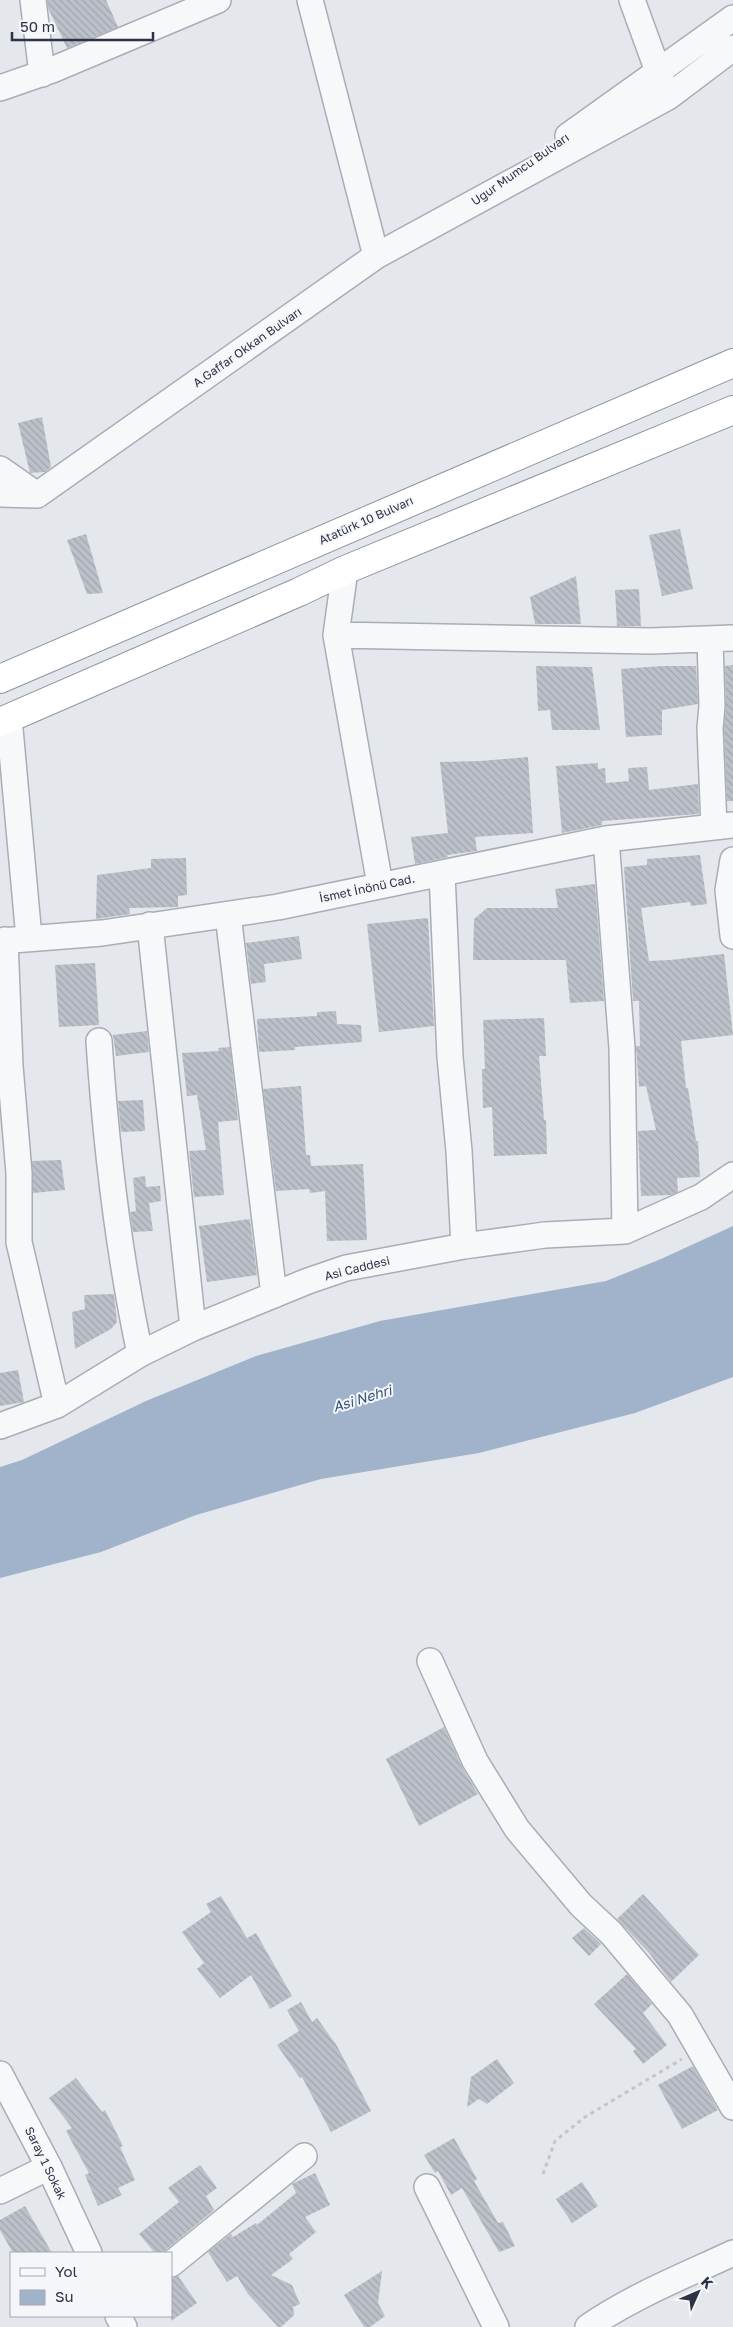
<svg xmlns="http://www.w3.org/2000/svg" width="733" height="2327" font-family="'Golos Text',sans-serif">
  <defs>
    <pattern id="building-back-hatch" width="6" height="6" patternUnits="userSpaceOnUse" patternTransform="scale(1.25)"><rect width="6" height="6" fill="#bbc0c9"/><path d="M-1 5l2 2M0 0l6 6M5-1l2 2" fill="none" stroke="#a1a5ae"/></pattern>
  </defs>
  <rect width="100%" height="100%" fill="#e4e7ec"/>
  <path fill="#a0b3ca" d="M733 1226V1377L635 1413 479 1453 321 1479 196 1515 101 1552 0 1578V1467L22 1460 146 1401 256 1356 380 1321 606 1281 661 1259Z"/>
  <path fill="url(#building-back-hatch)" d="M47 0H106L118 27 67 48 48 8Z
    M42 417 51 467 45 472 30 473 18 423Z
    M680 529 693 589 662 596 649 535Z
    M86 534 103 593 87 594 67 540Z
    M576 576 581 624H535L530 597Z
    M639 589 641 626H617L615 590Z
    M733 665V801H727L724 728 726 706 725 666Z
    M536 666 592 667 600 730H552L550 710 538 711Z
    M662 666H696L698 704 662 710V735L626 737 621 669Z
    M528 757 533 833 475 837 477 851 447 855 448 857 415 864 411 837 448 833 440 762 480 761Z
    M598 763V769L605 768 606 783 629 781 628 768 647 767 649 790 698 784 699 814 602 821V825L562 833 556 766Z
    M700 855 707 904 691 906 690 902 641 908 649 961 670 960 724 954 733 1035 681 1041 686 1088H688L696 1141H698L700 1177 677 1178 678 1192 671 1195 641 1196 638 1131 656 1130 646 1086 639 1087 636 1046H640L639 1001H633L624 867 647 865V859Z
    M186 858 187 895 178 896V907L129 908 130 914 96 919 97 875 151 868V859Z
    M595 884 604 1001 570 1003 566 960H473L474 919 487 908H558L555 889Z
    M428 918 434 1026 379 1032 367 924Z
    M299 936 302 959 264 964 266 982 251 984 246 943Z
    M95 963 99 1025 59 1027 55 965Z
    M336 1011 337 1024 361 1025 362 1042 295 1047V1050L259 1052 257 1019 317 1016V1012Z
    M544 1018 546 1056H539L544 1120H546L547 1154 494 1156 492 1107 483 1108 482 1069H485L483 1020Z
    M147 1031 149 1052 116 1056 113 1035Z
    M230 1047 238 1120 218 1122 224 1195 194 1197 189 1151 206 1150 197 1095 187 1096 182 1053 219 1051 218 1048Z
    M301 1086 306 1155H310L311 1166 363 1164 367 1240 327 1241 325 1191 310 1193 309 1189 276 1191 263 1089Z
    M143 1100 145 1131 121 1132 118 1101Z
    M61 1160 65 1190 33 1193 32 1161Z
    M145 1176 146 1187 160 1186 161 1201 149 1203 153 1231 133 1232 130 1212 136 1211 133 1178Z
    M250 1219 257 1275 207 1282 199 1226Z
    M114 1294 117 1322 111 1329 75 1349 72 1312 85 1309 84 1295Z
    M18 1370 24 1402 0 1406V1373Z
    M444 1727 462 1767 478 1794 419 1826 386 1759Z
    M643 1894 699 1955 671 1982 649 1953 617 1919Z
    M221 1896 247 1938 256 1933 292 1996 270 2009 251 1975 220 1998 197 1969 204 1963 182 1932 211 1912 206 1904Z
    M584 1928 601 1944 589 1956 572 1938Z
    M627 1974 652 2004 643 2013 667 2045 643 2064 633 2051 636 2049 594 2004Z
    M301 2002 312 2022 317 2018 337 2046 371 2111 331 2132 302 2077 300 2078 277 2045 299 2031 287 2010Z
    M497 2059 514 2083 487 2104 479 2099 467 2107 471 2077Z
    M693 2066 718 2110 682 2129 658 2085Z
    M76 2078 102 2112 105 2110 123 2146 120 2147 135 2180 118 2188 122 2195 98 2206 85 2175 89 2173 66 2131 72 2128 49 2098Z
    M454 2138 477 2179 474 2181 498 2223 503 2222 515 2246 499 2252 462 2188 451 2195 438 2171 435 2173 424 2155Z
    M200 2165 217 2188 206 2196 214 2210 162 2253H155L139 2234 179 2202 168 2188Z
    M315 2173 330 2205 305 2217 316 2232 289 2254 293 2259 271 2275 292 2285 300 2304 293 2307 294 2315 281 2327H278L248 2294 237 2276 227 2282 208 2252 231 2234 233 2237 256 2223 257 2225 296 2193 292 2184Z
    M582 2182 598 2206 572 2223 556 2199Z
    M25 2206 52 2253H13L0 2230V2220Z
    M382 2271 378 2303 385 2316 370 2327H364L344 2295Z
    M178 2276 197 2303 171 2321V2278Z"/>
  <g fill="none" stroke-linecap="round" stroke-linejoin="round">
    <g stroke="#a9adb6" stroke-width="28">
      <path id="minor" d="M33 0 42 74
        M310 0 376 256
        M632 0 663 85
        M0 88 52 70 218 0
        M568 136 733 18
        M0 469 37 495
        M0 494 37 495 376 256 668 97 733 48
        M345 570 336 635 380 885
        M336 635 651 641 733 638
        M710 639 712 706 710 728 714 827
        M9 718 29 938
        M606 839 622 1048 625 1231
        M733 860 728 890 733 936
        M442 873 450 1057 459 1151 464 1246
        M228 915 274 1295
        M150 925 193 1328
        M5 940 10 1066 19 1173V1242L57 1405
        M0 941 102 933 278 907 606 839 733 825
        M99 1041C106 1147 118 1250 140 1354
        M0 1426 57 1405 140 1354 193 1328 308 1281 346 1268 464 1246 545 1235 625 1231 701 1197 733 1175
        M430 1661 475 1761 517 1829 581 1905 611 1933 680 2015 733 2107
        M0 2074 49 2167 89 2253
        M427 2187 496 2327
        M0 2191 49 2167
        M171 2264 304 2156
        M118 2316 124 2327
        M588 2327C633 2296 684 2276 733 2253"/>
    </g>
    <g stroke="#8c93a2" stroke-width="30">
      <path id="highway" d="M0 679 733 363
        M0 722 299 592 345 570 733 410"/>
    </g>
    <path stroke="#c2c5cb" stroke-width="3" stroke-dasharray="4 4" stroke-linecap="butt" d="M543 2174 555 2141 585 2117 682 2059"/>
    <use href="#minor" stroke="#f7f8fa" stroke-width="25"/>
    <use href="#highway" stroke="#fff" stroke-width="28"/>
  </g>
  <g text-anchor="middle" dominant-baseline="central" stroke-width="4" stroke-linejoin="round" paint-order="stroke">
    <g font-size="12" fill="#2c3344" stroke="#f4f6f9">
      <text transform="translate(520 169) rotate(-35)">Uğur Mumcu Bulvarı</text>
      <text transform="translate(247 347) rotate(-35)">A.Gaffar Okkan Bulvarı</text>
      <text transform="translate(366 520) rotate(-24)">Atatürk 10 Bulvarı</text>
      <text transform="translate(367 888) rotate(-12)">İsmet İnönü Cad.</text>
      <text transform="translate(357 1268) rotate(-14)">Asi Caddesi</text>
      <text transform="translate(46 2163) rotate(64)">Saray 1 Sokak</text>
    </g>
    <g font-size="14" font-style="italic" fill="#365078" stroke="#f4f6f9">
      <text transform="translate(362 1398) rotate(-17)">Asi Nehri</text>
    </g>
  </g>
  <rect x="10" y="2252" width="162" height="65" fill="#f4f6f9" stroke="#a4a8b1"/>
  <rect x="20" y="2268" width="25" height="8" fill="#f7f8fa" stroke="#a4a8b1"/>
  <text x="55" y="2277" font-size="15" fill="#2c3344">Yol</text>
  <rect x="20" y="2290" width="25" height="15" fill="#a0b3ca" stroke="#a4a8b1"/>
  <text x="55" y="2302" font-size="15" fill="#2c3344">Su</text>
  <g transform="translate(698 2292) rotate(45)" stroke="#f4f6f9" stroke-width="4" paint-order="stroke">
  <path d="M0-4L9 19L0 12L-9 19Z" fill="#2c3344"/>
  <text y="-8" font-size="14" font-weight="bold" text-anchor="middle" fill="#2c3344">K</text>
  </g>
  <path d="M12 32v8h141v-8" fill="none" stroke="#2c3344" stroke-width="2.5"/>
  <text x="20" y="32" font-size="15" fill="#2c3344" stroke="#f4f6f9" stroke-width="4" paint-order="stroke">50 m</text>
</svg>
